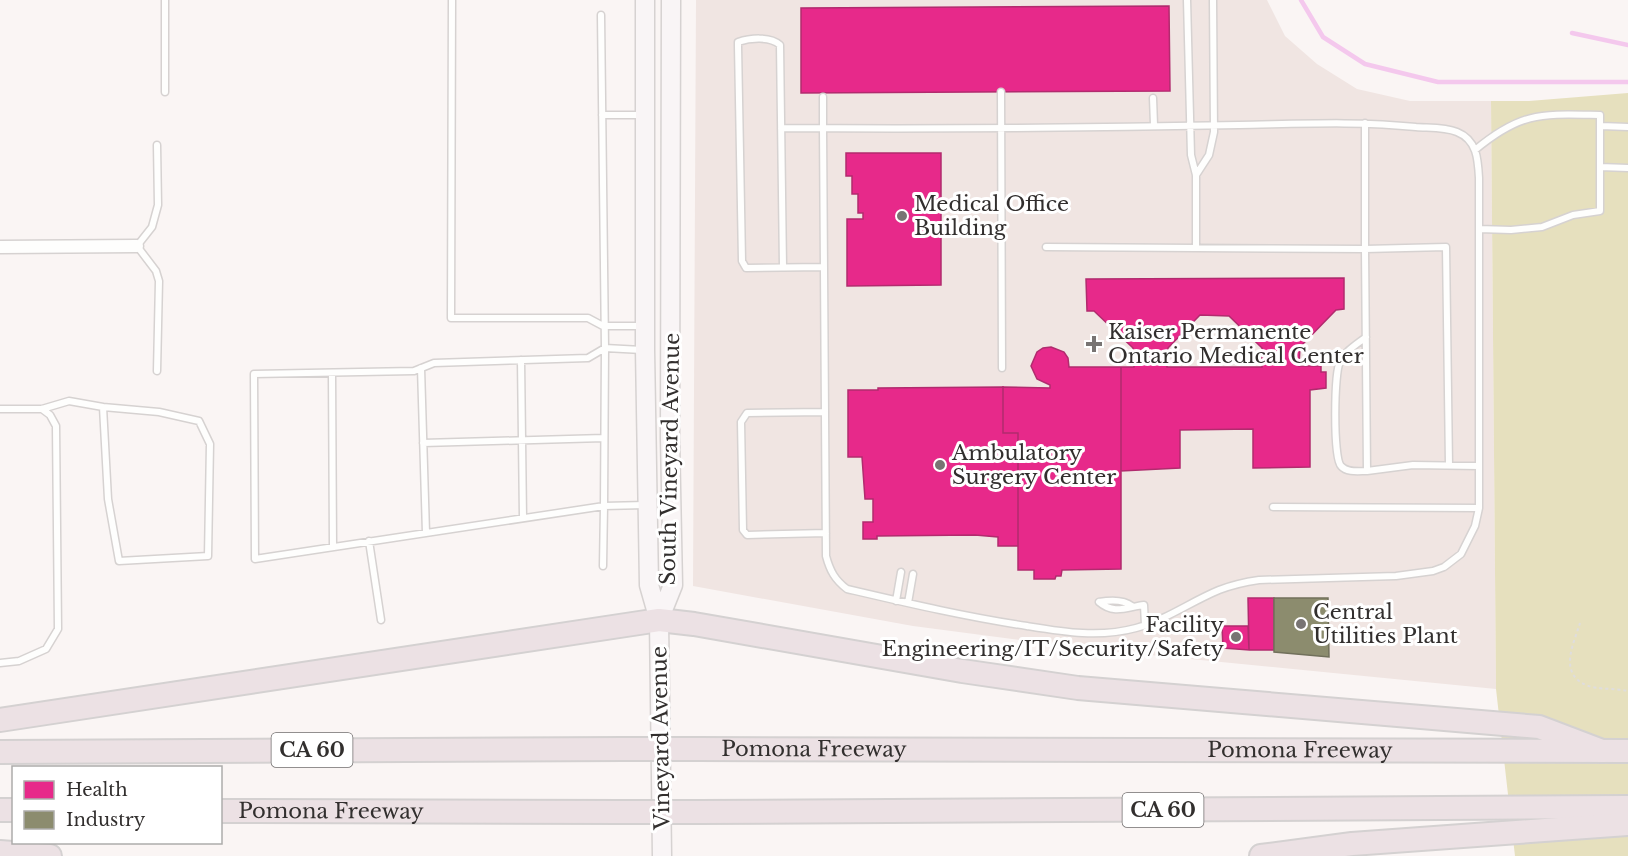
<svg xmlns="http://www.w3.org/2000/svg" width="1628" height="856" font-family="'Libre Baskerville',serif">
  <rect width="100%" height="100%" fill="#faf5f4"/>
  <path fill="#f0e5e2" d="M696 0H1267L1285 36 1317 64 1357 89 1410 101H1491L1496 689 1089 649 913 626 693 586Z"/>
  <path fill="#e6e0be" d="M1628 93V856H1515L1496 689 1491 101H1529Z"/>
  <path fill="#e7298a" stroke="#b12b6e" stroke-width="1.5" fill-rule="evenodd" d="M1169 6 1170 91 801 93V8Z
    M846 153H941V285L847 286V219H863V213H858V194H852V176H846Z
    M1344 278V309L1336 310 1300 347 1299 366H1321V372H1326V388L1310 390V467L1253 468V429L1180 430V468L1121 471V367H1134L1133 348 1094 311H1087L1086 279ZM1200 315 1229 316 1262 348V367H1167L1168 348Z
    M1051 347 1064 352 1068 358 1069 367H1121V569L1062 570 1061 576H1056L1055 579H1034V570H1018V433H1003V387L1050 388V385L1037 379 1031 366 1037 352 1043 348Z
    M1003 387V433H1018V546H998V537L975 535 877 536V539H863V522H873V499H865L862 457H848V390H878V388Z
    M1248 598H1274V650H1249Z
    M1222 626H1248L1249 650 1223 648Z"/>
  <path fill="#8c8c6e" stroke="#71705b" stroke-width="1.5" d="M1274 598H1328L1329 657 1274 652Z"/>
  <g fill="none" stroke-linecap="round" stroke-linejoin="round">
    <path stroke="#f4c8ed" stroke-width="4.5" d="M1301 0 1323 37 1365 64 1438 82H1628
      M1572 33 1628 45"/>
    <g stroke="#d6d2d1" stroke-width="9">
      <path id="lane" d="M452 0 451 318H588L603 326H643
        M1187 0 1191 155 1196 175V248
        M601 15 605 348 604 506 255 559 254 374 414 371 434 363 588 358 605 348 642 350
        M165 92V0
        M1001 92 1002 368
        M1153 98 1154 125
        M602 115H644
        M1365 123V249L1446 247 1449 465
        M1601 126 1628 127
        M781 128C934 129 1087 128 1239 125 1299 124 1358 121 1416 127 1429 128 1445 127 1457 132 1477 140 1478 159 1479 178V508L1475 526 1461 554 1444 567 1433 571 1396 576 1259 580C1245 582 1232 585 1219 590 1190 602 1166 620 1136 628 1099 638 1064 632 1027 626 966 617 907 603 847 589 835 580 830 571 826 556L823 128V97
        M157 145 158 205 152 227 137 246 156 271 159 281 157 371
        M1475 150C1522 111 1542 114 1600 115V211L1573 215 1542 227 1511 230 1479 229
        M1600 167 1628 168
        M1196 175 1209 155 1214 132 1213 0
        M1046 247 1365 249 1367 471 1413 465 1479 466
        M783 267 780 45C770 36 750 38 738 42V46L742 261 746 268 824 267
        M1366 337C1357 344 1345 351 1340 362 1334 372 1333 458 1341 466 1347 473 1359 471 1367 471
        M521 360 523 518
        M421 368 426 533
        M332 373 333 547
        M0 409H42L69 401 103 407 108 499 119 561 208 556 210 444 199 421 159 412 103 407
        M825 412 747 413 741 422 743 530 747 535 826 533
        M423 443 604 438
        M1273 507 1479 508
        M369 541 381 620
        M603 566 604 506 645 505
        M896 601 901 572
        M1099 602C1114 615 1127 607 1144 605L1145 625
        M1099 602C1110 600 1123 599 1132 606
        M908 603 913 574
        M0 663 19 661 46 649 58 629 56 426 50 415 42 409"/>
    </g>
    <g stroke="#d6d2d1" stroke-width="15">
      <path id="street" d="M0 247 137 246"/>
    </g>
    <g stroke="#d6d2d1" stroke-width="21">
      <path id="secondary" d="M645 0V350L649 585 659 620 662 856
        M659 620 673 585 670 438 671 0"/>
    </g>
    <g stroke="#d4d1d1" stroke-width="26">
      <g id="highway">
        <path d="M0 720 659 620 694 624 962 671 1078 688 1539 727 1602 751"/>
        <path id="s1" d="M697 749 1628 751"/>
        <path d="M0 752 624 749"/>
        <path d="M0 810H14"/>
        <path id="s2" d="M220 811 624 812"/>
        <path d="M698 812 1628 807"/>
        <path d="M0 852 50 856"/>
        <path d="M1261 856 1352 844 1628 824"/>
      </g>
    </g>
    <path stroke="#dfdddd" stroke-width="2" stroke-dasharray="3 3" stroke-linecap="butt" d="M1580 623C1574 643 1558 673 1586 685 1598 690 1615 688 1628 691"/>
    <use href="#lane" stroke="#fefefd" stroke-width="6"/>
    <use href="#street" stroke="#fefefd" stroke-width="12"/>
    <use href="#secondary" stroke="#f9f5f6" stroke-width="18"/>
    <use href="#highway" stroke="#ece1e4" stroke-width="22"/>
    <g stroke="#d4d1d1" stroke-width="26" stroke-linecap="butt">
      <path id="highway-bridge" d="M624 749H697
        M624 812H698"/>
    </g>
    <use href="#highway-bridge" stroke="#ece1e4" stroke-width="22"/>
  </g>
  <g fill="#787473" stroke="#fff" stroke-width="2">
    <circle cx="902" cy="216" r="6"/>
    <path d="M1091 335h6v6h6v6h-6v6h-6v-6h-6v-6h6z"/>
    <circle cx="940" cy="465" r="6"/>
    <circle cx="1301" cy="624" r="6"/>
    <circle cx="1236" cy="637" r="6"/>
  </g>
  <g text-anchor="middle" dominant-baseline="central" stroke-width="6" stroke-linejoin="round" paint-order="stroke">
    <g fill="#fff" stroke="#706d6d" stroke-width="1.5">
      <rect x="271.5" y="733" width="81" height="34" rx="4.5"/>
      <rect x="1122.5" y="793" width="81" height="34" rx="4.5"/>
    </g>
    <g font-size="20" font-weight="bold" fill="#322f2e">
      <text x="312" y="750">CA 60</text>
      <text x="1163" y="810">CA 60</text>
    </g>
    <g font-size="21" fill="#322f2e" stroke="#fff" text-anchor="start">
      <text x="914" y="204">Medical Office<tspan x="914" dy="24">Building</tspan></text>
      <text x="1108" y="332">Kaiser Permanente<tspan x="1108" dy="24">Ontario Medical Center</tspan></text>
      <text x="952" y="453">Ambulatory<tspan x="952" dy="24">Surgery Center</tspan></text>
      <text x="1313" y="612">Central<tspan x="1313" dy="24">Utilities Plant</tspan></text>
      <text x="1224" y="625" text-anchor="end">Facility<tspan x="1224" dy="24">Engineering/IT/Security/Safety</tspan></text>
    </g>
    <g font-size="21" fill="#322f2e" stroke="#fff">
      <text transform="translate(670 459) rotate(-89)">South Vineyard Avenue</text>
      <text transform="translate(661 738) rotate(-91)">Vineyard Avenue</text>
      <text stroke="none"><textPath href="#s1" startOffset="117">Pomona Freeway</textPath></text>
      <text stroke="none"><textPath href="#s1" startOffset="603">Pomona Freeway</textPath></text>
      <text stroke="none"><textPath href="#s2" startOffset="111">Pomona Freeway</textPath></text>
    </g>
  </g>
  <rect x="12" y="766" width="210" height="78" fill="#ffffff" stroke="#adacab" stroke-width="1.5"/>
  <rect x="24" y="781" width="30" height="18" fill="#e7298a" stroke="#adacab" stroke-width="1.5"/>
  <text x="66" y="796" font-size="18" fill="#322f2e">Health</text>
  <rect x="24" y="811" width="30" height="18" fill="#8c8c6e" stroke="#adacab" stroke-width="1.5"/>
  <text x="66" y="826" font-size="18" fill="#322f2e">Industry</text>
</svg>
